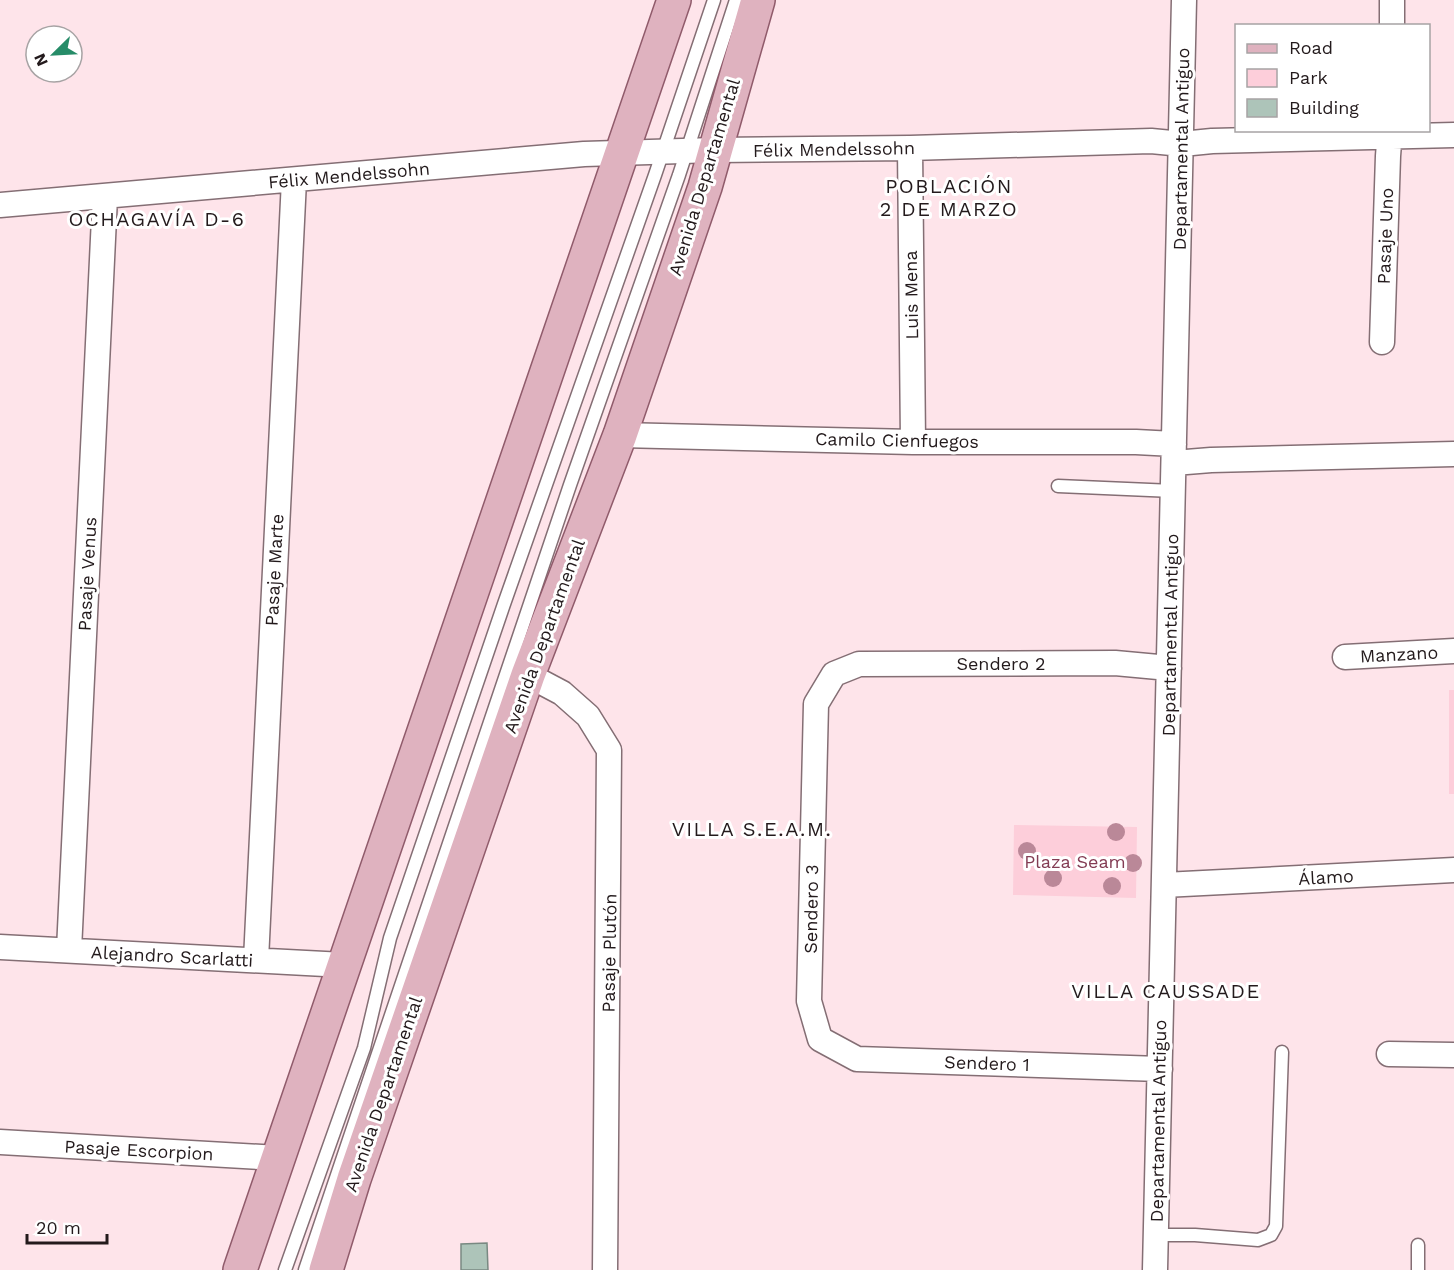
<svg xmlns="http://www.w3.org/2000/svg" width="1454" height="1270" font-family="'Work Sans',sans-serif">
  <rect width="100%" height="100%" fill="#fee4ea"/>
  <path fill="#fdceda" d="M1449 690H1454V794H1449Z
    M1014 825 1137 827 1136 898 1013 895Z"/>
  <path fill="#adc4b9" stroke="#798982" stroke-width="1.5" d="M487 1243 488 1270H461V1244Z"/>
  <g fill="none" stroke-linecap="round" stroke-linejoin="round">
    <g stroke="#846e74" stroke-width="15">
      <path id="lane" d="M1058 486 1173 491
        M1156 1235H1195L1258 1240 1271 1235 1276 1226 1282 1052
        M285 1270 364 1048 390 938 504 604 655 175 714 0
        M305 1270 570 485 679 175 736 0
        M1418 1270V1245"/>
    </g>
    <g stroke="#846e74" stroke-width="27">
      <path id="street" d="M1392 26V0
        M910 148 913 442
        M0 205 584 154 715 150 910 148 1151 141 1182 144 1212 141 1454 135
        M1382 342 1388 156 1390 130
        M620 435 913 442H1136L1174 444
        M1174 463 1211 460 1454 454
        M1345 657 1454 651
        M528 675 562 693 588 716 609 750 605 1270
        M1164 885 1454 870
        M0 947 344 965
        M69 950 105 197
        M256 960 294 180
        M1389 1054 1454 1055
        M1160 1069 857 1059 820 1039 809 1001 816 704 834 674 859 664 1115 663 1169 668
        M0 1142 278 1158
        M1155 1270 1184 0"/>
    </g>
    <g stroke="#905b6b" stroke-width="36">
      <path id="primary" d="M240 1270 674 0
        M326 1270 354 1179 528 675 620 435 705 187 758 0"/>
    </g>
    <use href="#lane" stroke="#fff" stroke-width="12"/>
    <use href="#street" stroke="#fff" stroke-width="24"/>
    <use href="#primary" stroke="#dfb2bf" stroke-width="33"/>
  </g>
  <g fill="#ba8898">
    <circle cx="1116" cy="832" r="9"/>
    <circle cx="1027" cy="851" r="9"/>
    <circle cx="1133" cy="863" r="9"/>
    <circle cx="1053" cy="878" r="9"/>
    <circle cx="1112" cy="886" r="9"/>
  </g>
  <g text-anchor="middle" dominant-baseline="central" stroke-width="6" stroke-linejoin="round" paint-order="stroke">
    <g font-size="18" fill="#231a1c" stroke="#fff">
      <text transform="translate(834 149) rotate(-1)">Félix Mendelssohn</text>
      <text transform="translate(1181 149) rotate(-89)">Departamental Antiguo</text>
      <text transform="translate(349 175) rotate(-5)">Félix Mendelssohn</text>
      <text transform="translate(704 177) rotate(-73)">Avenida Departamental</text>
      <text transform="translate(1385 236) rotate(-88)">Pasaje Uno</text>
      <text transform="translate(911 295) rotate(-91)">Luis Mena</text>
      <text transform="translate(897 440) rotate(1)">Camilo Cienfuegos</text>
      <text transform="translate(274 570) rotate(-87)">Pasaje Marte</text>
      <text transform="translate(87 574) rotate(-87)">Pasaje Venus</text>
      <text transform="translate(1170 635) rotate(-89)">Departamental Antiguo</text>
      <text transform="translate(544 636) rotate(-70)">Avenida Departamental</text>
      <text transform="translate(1399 654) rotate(-3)">Manzano</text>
      <text x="1001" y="663">Sendero 2</text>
      <text transform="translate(1326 877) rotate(-3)">Álamo</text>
      <text transform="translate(811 909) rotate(-89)">Sendero 3</text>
      <text transform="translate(609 953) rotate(-89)">Pasaje Plutón</text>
      <text transform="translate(172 956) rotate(3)">Alejandro Scarlatti</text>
      <text transform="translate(987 1063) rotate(2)">Sendero 1</text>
      <text transform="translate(383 1094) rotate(-71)">Avenida Departamental</text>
      <text transform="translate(1158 1121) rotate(-89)">Departamental Antiguo</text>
      <text transform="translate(139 1150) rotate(3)">Pasaje Escorpion</text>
    </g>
    <g font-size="18" fill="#833c54" stroke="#fff">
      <text x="1075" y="861">Plaza Seam</text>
    </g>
    <g font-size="20" letter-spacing="1.5" fill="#231a1c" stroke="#fff">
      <text x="949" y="186">POBLACIÓN<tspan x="949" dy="23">2 DE MARZO</tspan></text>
      <text x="157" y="219">OCHAGAVÍA D-6</text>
      <text x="752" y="829">VILLA S.E.A.M.</text>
      <text x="1166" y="991">VILLA CAUSSADE</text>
    </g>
  </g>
  <rect x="1235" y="24" width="195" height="108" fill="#ffffff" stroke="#a7a3a4" stroke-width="1.5"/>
  <rect x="1247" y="44" width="30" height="9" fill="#dfb2bf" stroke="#a7a3a4" stroke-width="1.5"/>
  <text x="1289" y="54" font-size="18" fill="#231a1c">Road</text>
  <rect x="1247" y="69" width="30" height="18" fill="#fdceda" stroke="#a7a3a4" stroke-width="1.5"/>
  <text x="1289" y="84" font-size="18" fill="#231a1c">Park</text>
  <rect x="1247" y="99" width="30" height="18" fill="#adc4b9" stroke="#a7a3a4" stroke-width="1.5"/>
  <text x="1289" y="114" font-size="18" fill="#231a1c">Building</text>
  <g transform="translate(54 54) rotate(246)"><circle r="28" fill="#ffffff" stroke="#a7a3a4" stroke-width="1.5"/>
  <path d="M0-4.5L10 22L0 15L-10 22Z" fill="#268c68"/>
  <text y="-9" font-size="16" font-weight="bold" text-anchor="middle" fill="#231a1c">N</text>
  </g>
  <path d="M27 1234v9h80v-9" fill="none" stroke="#231a1c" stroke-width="3"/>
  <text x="36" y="1234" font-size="18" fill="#231a1c" stroke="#ffffff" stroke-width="4.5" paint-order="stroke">20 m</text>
</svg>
